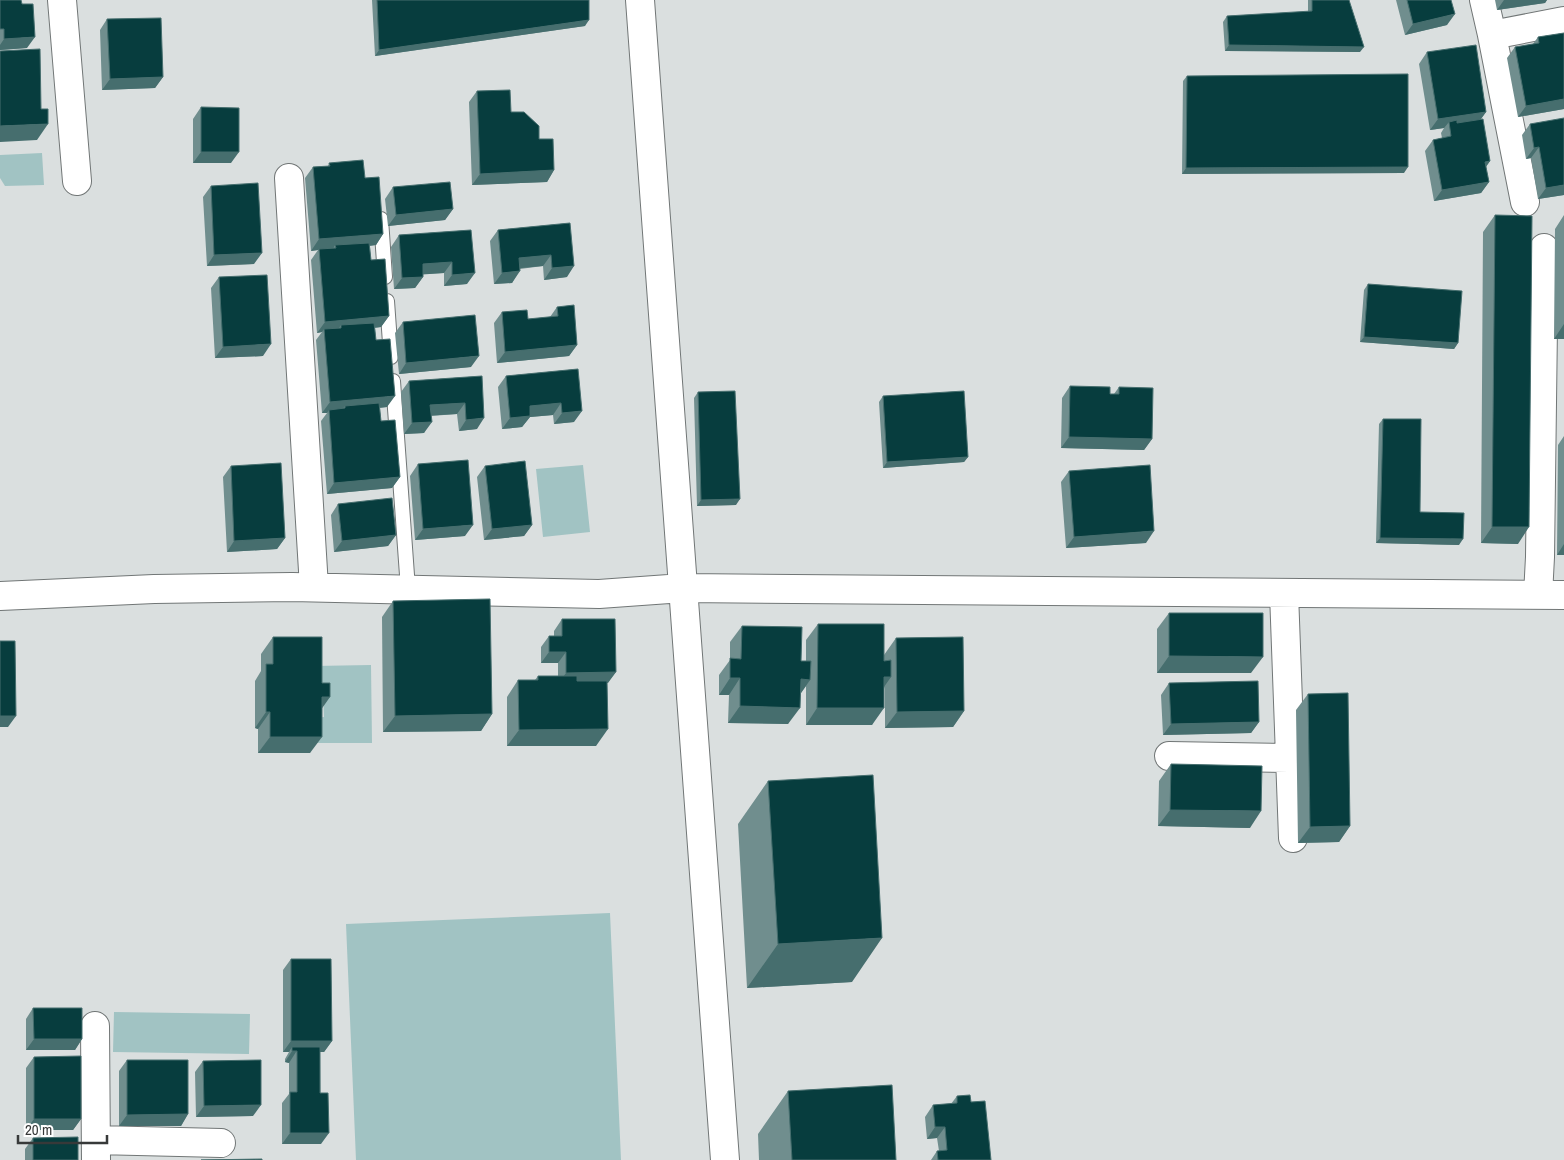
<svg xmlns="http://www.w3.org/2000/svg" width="1564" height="1160" font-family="'Archivo Narrow',sans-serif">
  <rect width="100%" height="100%" fill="#dadfdf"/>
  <path fill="#a1c3c3" d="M42 153 44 185 5 186 0 178V155Z
    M583 465 590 532 543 537 536 469Z
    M371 665 372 743H314V718L324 717 323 695 314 666Z
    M610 913 621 1160H356L346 924Z
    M114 1012 250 1014 249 1054 113 1052Z"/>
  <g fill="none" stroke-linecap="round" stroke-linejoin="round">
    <g stroke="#717676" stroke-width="16">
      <path id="lane" d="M381 219 385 277
        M387 301 391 357
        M393 381 408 589"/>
    </g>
    <g stroke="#717676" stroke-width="30">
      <path id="street" d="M62 0 77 181
        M640 0 725 1160
        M1484 0 1492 35
        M289 178 314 587
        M1525 202 1492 35 1564 21
        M1284 593 1293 838
        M1538 595 1540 557 1544 248
        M0 596 154 589 292 587 599 594 683 588 1564 595
        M1169 756 1289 758
        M95 1026 96 1160
        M96 1140 221 1143"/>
    </g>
    <use href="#lane" stroke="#fff" stroke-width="14"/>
    <use href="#street" stroke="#fff" stroke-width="28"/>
  </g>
  <path fill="#708e8e" d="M0 0 27 48 0 50Z
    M372 0H589L585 26 375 56Z
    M1308 0H1349L1360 52 1225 51 1223 22 1227 16 1308 12Z
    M1396 0H1451L1447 25 1405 35Z
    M1495 0H1547L1545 3 1497 10Z
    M107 19 163 77 155 88 102 90 100 30Z
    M1564 33V109L1518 117 1507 58 1515 47 1533 44 1538 37Z
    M1427 52 1486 112 1481 119 1490 161 1486 167 1489 182 1481 193 1434 201 1425 151 1433 140 1442 138 1441 133 1444 128 1430 130 1419 64Z
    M1187 76 1404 173 1182 174 1183 81Z
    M477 91 511 112 539 139 554 170 547 182 472 185 469 102Z
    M201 107 231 163H193V119Z
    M1530 124 1564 195 1538 199 1531 158 1526 159 1522 135Z
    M329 163 365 178 383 234 376 245 370 246 371 260 389 316 381 327 375 328 376 340 387 407 380 408 381 421 400 477 392 488 327 494 321 421 327 413H322L316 340 322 332 317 333 311 260 318 250 311 251 305 178 313 167 328 166Z
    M211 186 254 264 207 266 203 197Z
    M393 187 453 209 445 220 388 226 385 199Z
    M1495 215 1518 544 1481 543 1483 232Z
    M1564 215V339H1554L1555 229Z
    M570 223 567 277 544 280 543 266 520 269 512 283 494 284 490 241 498 230Z
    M471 230 467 284 444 286V273L423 274V277L415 288 394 289 391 247 399 235Z
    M219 277 263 356 215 358 211 288Z
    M1368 284 1458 343 1454 349 1360 342 1364 290Z
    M557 307 577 345 569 356 497 363 494 323 502 312 528 319 550 317Z
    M403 322 471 367 399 374 395 333Z
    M578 369 574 422 554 424 553 415 530 417 522 427 502 429 498 387 506 376Z
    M482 376 477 429 459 431 457 414 431 416 424 433 404 434 401 392 409 381Z
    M1070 386 1110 394H1114L1119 387 1152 439 1144 450 1061 448 1062 398Z
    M698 392 736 505 697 506 694 398Z
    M883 396 968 457 964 462 883 468 879 402Z
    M1383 419 1420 512 1459 545 1376 543 1379 424Z
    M1564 436V555H1557L1558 445Z
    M418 464 465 536 415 540 410 476Z
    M231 466 285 538 277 549 227 552 223 477Z
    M485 466 532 525 524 536 484 540 477 477Z
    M1069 471 1146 543 1066 548 1061 482Z
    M338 504 396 535 388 546 334 552 331 515Z
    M393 601 492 714 481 731 383 732 382 617Z
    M1169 613 1251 673H1157V629Z
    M562 619 616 672 607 683 596 746H507V697L518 680H535L538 676H558V663H541V647L549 636H554V631Z
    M818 624 884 661V655L896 638 964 711 953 727 885 728V686L872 725H806V686L800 694 788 724 728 723 729 695H719V675L730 660V642L742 626 801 661H806V640Z
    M273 637 322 683V709L310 753H258V729L255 728V681L261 671V654Z
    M1169 683 1259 722 1251 733 1163 735 1161 695Z
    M1308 694 1350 826 1339 842 1298 843 1296 710Z
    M1171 764 1250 828 1158 826 1159 781Z
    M768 781 852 982 747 988 738 824Z
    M291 959 332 1041 324 1052H320L321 1144H282V1103L289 1094V1063L285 1062V1059L289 1052H283V970Z
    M33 1008 82 1039 75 1050H26V1019Z
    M34 1057 81 1119 73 1130H26V1068Z
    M127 1060 188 1114 181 1126H119V1071Z
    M203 1061 253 1116 196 1117 195 1072Z
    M788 1091 896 1160H759L758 1134Z
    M957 1096 971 1102 991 1160H931L937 1151H939L937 1138 927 1139 925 1117 933 1105 951 1104Z
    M33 1138 78 1160H25V1149Z"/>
  <path fill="#466e6e" d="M1504 0H1547L1545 3 1497 10Z
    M1455 14 1447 25 1405 35 1413 24Z
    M589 20 585 26 375 56 379 50Z
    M35 37 27 48 0 50V45L4 39Z
    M1229 45 1364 47 1360 52 1225 51Z
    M163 77 155 88 102 90 110 79Z
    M1564 99V109L1518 117 1526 106Z
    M1486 112 1478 123 1450 127 1449 122 1444 128 1430 130 1438 119Z
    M48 124 37 140 0 142V126Z
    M1539 147 1531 158 1526 159 1534 148Z
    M201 152H239L231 163H193Z
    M1490 161 1482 172 1485 162Z
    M1408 167 1404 173 1182 174 1186 168Z
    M554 170 547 182 472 185 480 174Z
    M1489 182 1481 193 1434 201 1442 190Z
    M1564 185V195L1538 199 1546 188Z
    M453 209 445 220 388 226 396 215Z
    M383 234 376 245 335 249V245L333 249H319L318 250 311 251 319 239Z
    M262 253 254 264 207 266 214 255Z
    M551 255 543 266 511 269 519 258Z
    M452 262 444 273 415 275 423 264Z
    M574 266 567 277 544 280 552 268Z
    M520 271 512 283 494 284 502 273Z
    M475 273 467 284 444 286 452 275Z
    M423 277 415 288 394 289 402 278Z
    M389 316 381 327 339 331 341 328V325L337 331 324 329 322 332 317 333 325 322Z
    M1564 324V339H1554Z
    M1364 337 1458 343 1454 349 1360 342Z
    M271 344 263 356 215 358 223 347Z
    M577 345 569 356 497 363 505 352Z
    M479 356 471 367 399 374 406 363Z
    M395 396 387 407 343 411 345 408V406L341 411 329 410 327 413H322L330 402Z
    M465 403 457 414 423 416 430 405Z
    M561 403 553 415 530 417 522 427 502 429 510 418 530 406Z
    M582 411 574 422 554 424 562 413Z
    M484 418 477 429 459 431 466 420Z
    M432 422 424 433 404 434 412 423Z
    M1069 437 1152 439 1144 450 1061 448Z
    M968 457 964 462 883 468 887 462Z
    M400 477 392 488 327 494 334 483Z
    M740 499 736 505 697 506 701 500Z
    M473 525 465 536 415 540 423 529Z
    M532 525 524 536 484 540 492 529Z
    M1492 527H1529L1518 544 1481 543Z
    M1154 531 1146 543 1066 548 1074 537Z
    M396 535 388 546 334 552 342 541Z
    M285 538 277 549 227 552 234 541Z
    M1380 538 1463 539 1459 545 1376 543Z
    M1564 544V555H1557Z
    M549 652H566L558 663H541Z
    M1169 656 1263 657 1251 673H1157Z
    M616 672 608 683 558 684 566 673Z
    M884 677H891L879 694Z
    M730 678H740L729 695H719Z
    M801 679 810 680 799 696Z
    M322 697H330L318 714Z
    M740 706 800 708 788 724 728 723Z
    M817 708H884L872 725H806Z
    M964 711 953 727 885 728 897 712Z
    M266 712H270L258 729 255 728Z
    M492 714 481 731 383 732 395 716Z
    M0 716H16L8 727H0Z
    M1259 722 1251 733 1163 735 1171 724Z
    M608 729 596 746H507L519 730Z
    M270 737H322L310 753H258Z
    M1170 810 1261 811 1250 828 1158 826Z
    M1350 826 1339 842 1298 843 1310 827Z
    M882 938 852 982 747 988 778 944Z
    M34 1039H82L75 1050H26Z
    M291 1041H332L324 1052H296L289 1063 285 1062 292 1051V1047L289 1052H283Z
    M261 1105 253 1116 196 1117 204 1106Z
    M188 1114 181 1126H119L127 1115Z
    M34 1119H81L73 1130H26Z
    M935 1127H945L937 1138 927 1139Z
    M290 1133H329L321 1144H282Z"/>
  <path fill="#073d3e" stroke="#466e6e" d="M0 0H21L22 4H33L35 37 4 39V29H0Z
    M377 0H589V20L379 50Z
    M1312 0H1349L1364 47 1229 45 1227 16 1312 11Z
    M1407 0H1451L1455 14 1413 24Z
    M161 18 163 77 110 79 107 19Z
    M1564 33V99L1526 106 1515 47 1539 43 1538 37Z
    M1476 45 1486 112 1438 119 1427 52Z
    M40 49 41 109H48V124L0 126V51Z
    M1408 74V167L1186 168 1187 76Z
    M510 90 511 112H524L539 126V139H553L554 170 480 174 477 91Z
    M201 107 239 108V152H201Z
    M1564 118V185L1546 188 1539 147 1534 148 1530 124Z
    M1483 119 1490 161 1485 162 1489 182 1442 190 1433 140 1451 136 1449 122 1457 120V123Z
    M363 160 365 178 379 177 383 234 319 239 313 167 330 166 329 163Z
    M450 182 453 209 396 215 393 187Z
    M258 183 262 253 214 255 211 186Z
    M1495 215 1532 216 1529 527H1492Z
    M570 223 574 266 552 268 551 255 519 258 520 271 502 273 498 230Z
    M471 230 475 273 452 275V262L423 264V277L402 278 399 235Z
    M369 243 371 260 385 259 389 316 325 322 319 249 336 248 335 245Z
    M267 275 271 344 223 347 219 277Z
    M1368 284 1462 291 1458 343 1364 337Z
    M574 305 577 345 505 352 502 312 527 310 528 319 558 316 557 307Z
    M475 315 479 356 406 363 403 322Z
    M374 323 376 340 390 339 395 396 330 402 324 329 341 328V325Z
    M578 369 582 411 562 413 561 403 530 406V416L510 418 506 376Z
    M482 376 484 418 466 420 465 403 430 405 432 422 412 423 409 381Z
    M1070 386 1110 387V394H1119V387L1153 388 1152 439 1069 437Z
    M735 391 740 499 701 500 698 392Z
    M964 391 968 457 887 462 883 396Z
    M379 403 381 421 395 420 400 477 334 483 329 410 345 408V406Z
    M1383 419H1421L1420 512 1464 513 1463 539 1380 538Z
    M468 460 473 525 423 529 418 464Z
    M525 461 532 525 492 529 485 466Z
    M281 463 285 538 234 541 231 466Z
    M1150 465 1154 531 1074 537 1069 471Z
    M392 498 396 535 342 541 338 504Z
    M490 599 492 714 395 716 393 601Z
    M1169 613H1263V657L1169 656Z
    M562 619H615L616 672 566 673V652H549V636H562Z
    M818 624H884V661L891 660V677H884V708H817Z
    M742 626 802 627 801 661H811L810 680 801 679 800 708 740 706V678H730V658L741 659Z
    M273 637H322V683H330V697H322V737H270V712H266V664H273Z
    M963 637 964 711 897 712 896 638Z
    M0 641H15L16 716H0Z
    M538 676H577V681H607L608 729 519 730 518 680H538Z
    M1258 681 1259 722 1171 724 1169 683Z
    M1348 693 1350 826 1310 827 1308 694Z
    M1171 764 1262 766 1261 811 1170 810Z
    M873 775 882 938 778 944 768 781Z
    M291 959H331L332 1041H291Z
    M33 1008H82V1039H34Z
    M292 1047H320V1093H328L329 1133H290V1092H297V1051H292Z
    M81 1056V1119H34V1057Z
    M127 1060H188V1114L127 1115Z
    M261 1060V1105L204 1106 203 1061Z
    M892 1085 896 1160H792L788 1091Z
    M970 1095 971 1102 985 1101 991 1160H938L937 1151 947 1150 945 1127H935L933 1105 957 1103V1096Z
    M78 1137V1160H33V1138Z
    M262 1159V1160H201Z"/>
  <path d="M18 1135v8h89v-8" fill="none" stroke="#373939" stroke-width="2.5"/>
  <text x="25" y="1135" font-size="15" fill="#373939" stroke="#ffffff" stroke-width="4" paint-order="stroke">20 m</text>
</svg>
